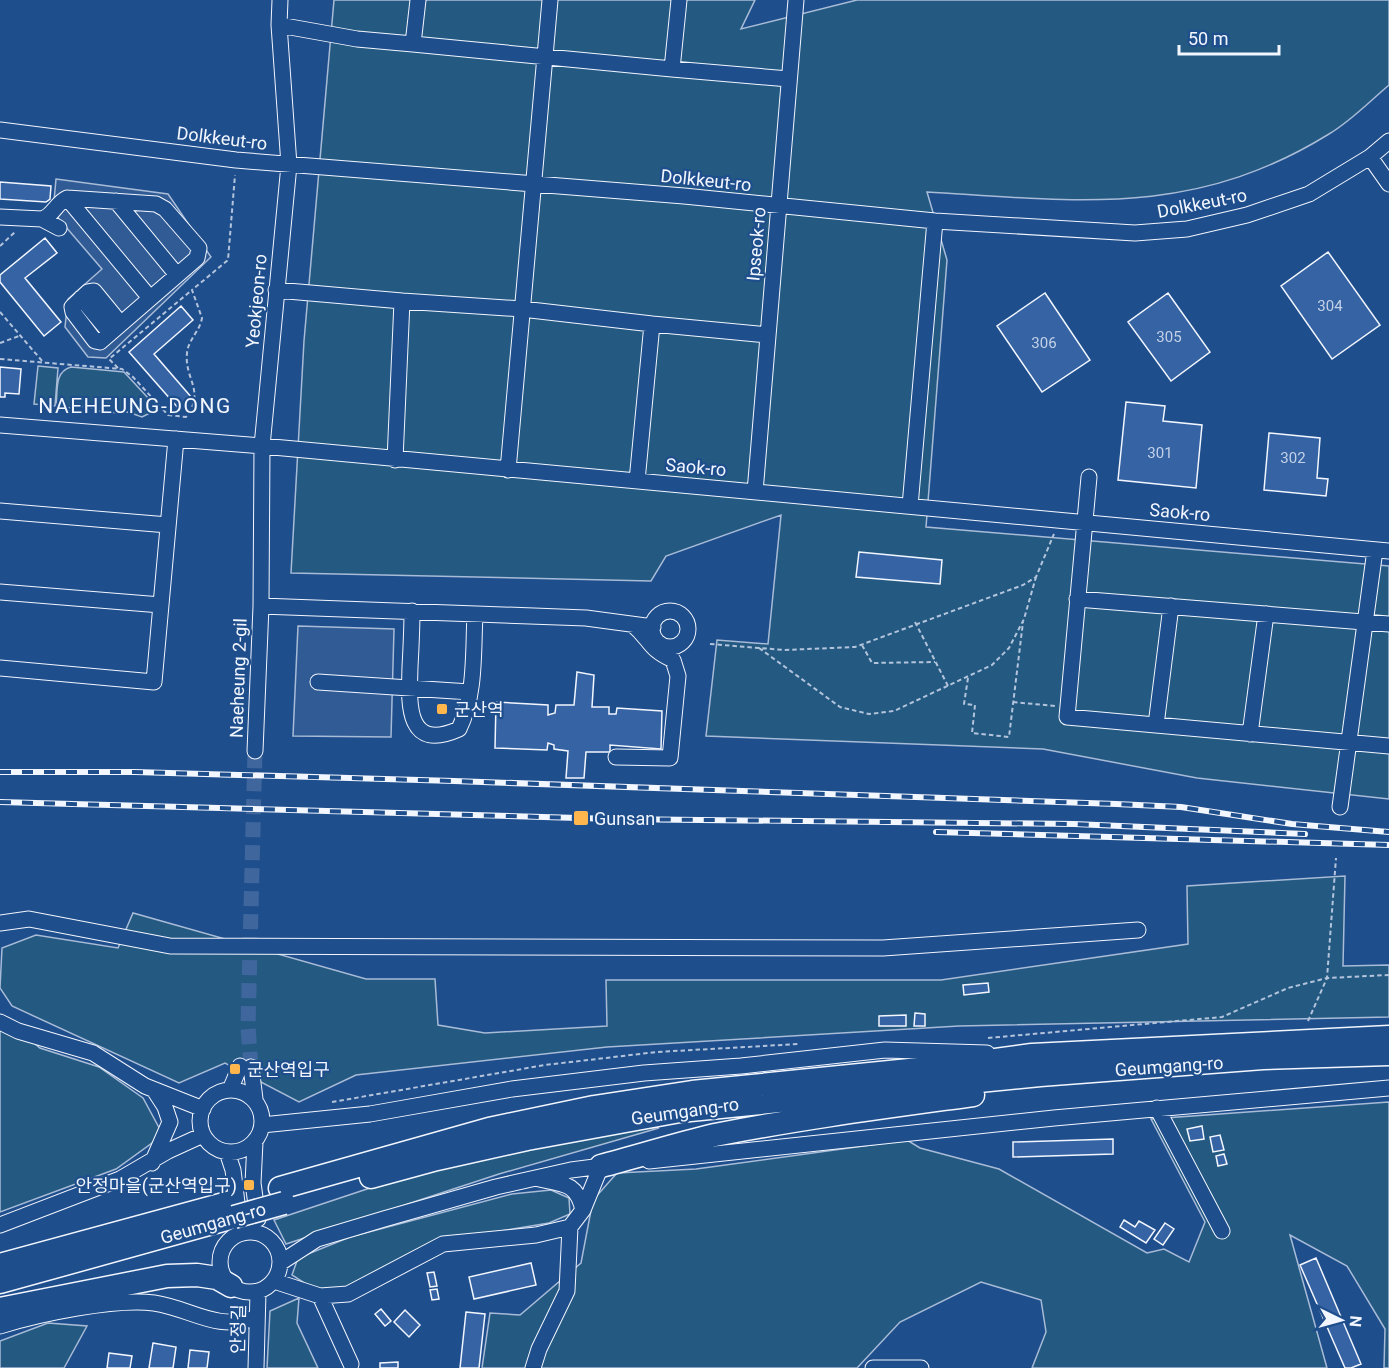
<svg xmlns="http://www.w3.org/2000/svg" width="1389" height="1368" font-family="Roboto,'Noto Sans KR',sans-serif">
  <rect width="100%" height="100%" fill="#1f4e8c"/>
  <path fill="#245a82" stroke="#a8bbd7" stroke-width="1.5" d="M334 0H755L741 29 857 0H1389V85C1370 101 1351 121 1329 134 1193 218 1078 201 927 192L947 260 926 527 1389 566V799L1197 778 1043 749 706 736 717 640 768 644 781 515 666 556 651 581 291 573 304 341Z
    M38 366 58 368 55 406 34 404Z
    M71 367 124 372 149 399 150 413 142 417 128 412 104 413 87 406 66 408 56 405C58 390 54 372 71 367Z
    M1345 876 1343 966 1389 965V1017L959 1026 607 1047 356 1075 299 1102 225 1063 179 1083 12 1006 0 988 2 948 36 935 118 948 133 913 366 979H435L438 1025 485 1033 607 1026 606 980H941L1188 944 1187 886Z
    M0 1015 40 1048 99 1067 143 1098 163 1135 116 1169 0 1212Z
    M1389 1102V1368H1384L1385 1329 1347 1266 1290 1235 1327 1368H1032L1046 1332 1041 1300 981 1282 900 1322 857 1368H482L490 1313 520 1315 581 1263 593 1200 617 1173 696 1169 907 1140 920 1148 999 1169 1147 1253 1164 1249 1189 1262 1205 1222 1151 1119Z
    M629 1126 659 1128 499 1174 286 1244 274 1220 409 1175Z
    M551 1190 569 1198 570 1214 549 1223 446 1240 346 1290H315L292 1275 298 1258 350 1237 512 1194Z
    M299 1298 297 1323 318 1368H267L270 1311Z
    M48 1323 87 1326 64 1368H0V1341Z"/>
  <path fill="#305b95" stroke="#a8bbd7" stroke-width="1.5" d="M56 179 168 194 211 257 106 358 88 357 65 327 68 299 102 269 53 212Z
    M298 626 394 629 391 737 293 736Z"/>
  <path fill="#3563a3" stroke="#f2f6ff" stroke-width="1.5" d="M0 182 51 186 50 199 46 202 0 199Z
    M45 238 57 253 25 278 61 322 44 336 0 282V275Z
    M1328 252 1380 325 1332 359 1281 286Z
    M1045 293 1090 360 1042 392 997 326Z
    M1168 293 1210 352 1171 381 1128 322Z
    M181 306 193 320 154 354 192 398 179 409 129 352Z
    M0 367 21 369 19 394 5 393V397H0Z
    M1126 402 1165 406 1163 421 1202 425 1196 488 1118 480Z
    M1269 433 1320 438 1317 478 1328 479 1326 496 1264 490Z
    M859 552 942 560 940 584 856 577Z
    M577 672 594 675 592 707H609V714H616L617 708 662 711 661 749 610 745V752H586L584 778H566L568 751 554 749V745L548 743 547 750 495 748 496 702 548 705V715L555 713 556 705H574Z
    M988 983 989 992 964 995 963 985Z
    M915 1013 925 1014V1026H914Z
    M906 1015V1026H879V1016Z
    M1202 1126 1204 1139 1190 1141 1187 1129Z
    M1220 1135 1224 1150 1213 1152 1210 1137Z
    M1113 1139V1154L1013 1157V1142Z
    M1224 1154 1227 1164 1218 1166 1216 1156Z
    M1124 1220 1135 1227 1139 1221 1155 1230 1146 1243 1120 1227Z
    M1165 1223 1174 1229 1163 1245 1154 1239Z
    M1316 1258 1361 1364 1351 1368H1345L1300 1265Z
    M531 1263 536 1285 474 1299 469 1277Z
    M434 1272 437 1286 430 1287 427 1273Z
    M437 1289 439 1299 432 1300 430 1290Z
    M381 1309 391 1321 385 1326 375 1314Z
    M405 1310 420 1325 409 1337 394 1322Z
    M466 1312 485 1314 479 1368H460Z
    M153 1343 176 1347 173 1368H149Z
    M190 1350 209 1352 207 1368H188Z
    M109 1353 132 1356 130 1368H107Z
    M398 1362V1368H380V1363Z"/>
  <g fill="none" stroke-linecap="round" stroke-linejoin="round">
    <path stroke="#3f679d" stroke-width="15" stroke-dasharray="15 8" stroke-linecap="butt" d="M251 1067 248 1027 255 751"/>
    <g stroke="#f2f6ff" stroke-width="17">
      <path id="minor" d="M418 0 413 44 672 69 679 0
        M279 25 357 39 413 44
        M672 69 789 79
        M0 130 236 160 684 196 935 221 1135 233 1187 229 1247 215 1309 194 1370 157 1389 141
        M1370 157 1389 184
        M67 198 150 298
        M116 201 177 275
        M0 217 42 219 59 228
        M42 219C53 216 56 203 67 198L156 204 165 209 199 248 197 258C165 286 132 314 100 342L95 341 73 312 72 307 88 292 94 291 121 324
        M276 290 402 301
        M81 298 110 333
        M652 324 768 335
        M0 425 262 446 1389 551
        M395 460 402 301 522 309 652 324 637 481
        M508 470 550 0
        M1089 477 1067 717 1389 746
        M755 492 796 0
        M910 506 935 221
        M0 511 168 525
        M0 592 161 605
        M1077 599 1389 624
        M261 606 586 618 653 627
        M412 611C412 630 411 648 410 667 409 702 405 753 459 729 476 694 473 652 475 614
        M652 629a18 18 0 1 1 36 0a18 18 0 1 1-36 0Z
        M0 668 154 682 176 439
        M318 682 470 692
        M1156 725 1171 606
        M1250 734 1266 614
        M255 751 261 606 262 446 289 165 279 25 280 0
        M616 757 670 758 678 676 673 660C648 649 651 640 632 624
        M1340 807 1375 550
        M0 923 29 919 170 946 883 948 1138 930
        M0 1022 18 1031 93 1053 145 1086 203 1109
        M251 1067 255 1099
        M200 1121a31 31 0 1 1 62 0a31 31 0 1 1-62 0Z
        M230 1090 240 1066
        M1157 1108 1222 1231
        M262 1125 370 1114 512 1089 644 1073 741 1066 885 1050 987 1053
        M255 1142 253 1183 258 1219
        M227 1152 233 1170 238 1211
        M649 1161 1054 1118 1389 1088
        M152 1163 170 1122 165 1107 154 1090
        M539 1179C564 1184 577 1183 583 1210
        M0 1225 120 1179 168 1151 203 1135
        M220 1262a30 30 0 1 1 60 0a30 30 0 1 1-60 0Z
        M280 1263 317 1239 384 1219 496 1187 571 1170 610 1165
        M274 1281 320 1296 348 1294 443 1244 536 1235 570 1227
        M320 1296 351 1364
        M0 1326C38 1314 115 1298 154 1303 193 1309 214 1331 256 1318
        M256 1368 258 1292
        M533 1368 539 1349 567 1291 570 1227 583 1210 601 1166
        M873 1368H921"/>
    </g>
    <g stroke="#f2f6ff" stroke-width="25">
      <path id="highway" d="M601 1166C639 1156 677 1144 715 1135 801 1118 886 1107 973 1095
        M371 1177 437 1159 527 1139 680 1111 1040 1075 1263 1058 1389 1054
        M280 1188 489 1129 594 1107 692 1092 959 1065 1032 1055 1389 1037
        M0 1265 231 1202
        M0 1282 234 1217
        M0 1309 167 1276 197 1275 217 1278 231 1286"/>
    </g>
    <path stroke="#b3c4dc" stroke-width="2" stroke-dasharray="4.5 3" stroke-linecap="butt" d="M0 246 15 232
      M0 312 43 362
      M0 343 19 336
      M0 359 122 369 133 377 168 415 186 417C206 391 184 379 187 353 188 340 200 331 202 318L192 290 228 260 235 175
      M118 368 109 359 192 290
      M915 622 948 686
      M710 644 784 650 855 647 1023 585 1036 577 1054 534
      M862 645 872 663 935 662
      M759 648 840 707 869 714 894 711 992 665 1009 648 1024 619 1036 577
      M968 678 964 704 975 705 972 733 1009 737 1023 622
      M1013 702 1055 706
      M1308 1021 1327 978 1336 858
      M988 1038 1222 1017 1288 988 1327 978 1389 975
      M332 1102 545 1065 657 1052 799 1044"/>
    <use href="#minor" stroke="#1f4e8c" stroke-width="15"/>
    <use href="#highway" stroke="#1f4e8c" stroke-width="22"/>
    <g stroke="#f2f6ff" stroke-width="6">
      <path id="rail" d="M0 772H135L454 781 1116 804 1181 807 1292 824 1389 832
        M0 802 614 819 1074 824 1305 834
        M936 832 1389 845"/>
    </g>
    <use href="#rail" stroke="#1f4e8c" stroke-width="4" stroke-dasharray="11" stroke-linecap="butt"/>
    <g stroke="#f2f6ff" stroke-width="25" stroke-linecap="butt">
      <path id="highway-bridge" d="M234 1217 284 1203"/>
    </g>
    <use href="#highway-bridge" stroke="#1f4e8c" stroke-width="22"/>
  </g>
  <g fill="#ffb74d" stroke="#1f4e8c" stroke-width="2">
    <rect x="436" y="703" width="12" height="12" rx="3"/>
    <rect x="573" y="810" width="16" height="16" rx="3"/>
    <rect x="229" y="1063" width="12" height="12" rx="3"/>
    <rect x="243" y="1179" width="12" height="12" rx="3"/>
  </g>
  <g text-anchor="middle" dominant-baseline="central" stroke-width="4.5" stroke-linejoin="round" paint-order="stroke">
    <g font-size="15" fill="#c3d1e8">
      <text x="1330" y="306">304</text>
      <text x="1169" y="337">305</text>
      <text x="1044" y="343">306</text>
      <text x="1160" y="453">301</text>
      <text x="1293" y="458">302</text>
    </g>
    <g font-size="18" fill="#f2f6ff" stroke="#1f4e8c">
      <text transform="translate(222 138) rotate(7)">Dolkkeut-ro</text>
      <text transform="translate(706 180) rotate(6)">Dolkkeut-ro</text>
      <text transform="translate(1202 203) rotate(-11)">Dolkkeut-ro</text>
      <text transform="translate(756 244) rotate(-85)">Ipseok-ro</text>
      <text transform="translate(256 301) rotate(-85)">Yeokjeon-ro</text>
      <text transform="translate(696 467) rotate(5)">Saok-ro</text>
      <text transform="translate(1180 512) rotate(5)">Saok-ro</text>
      <text transform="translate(238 678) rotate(-88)">Naeheung 2-gil</text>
      <text transform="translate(1169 1066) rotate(-4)">Geumgang-ro</text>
      <text transform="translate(685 1111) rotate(-8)">Geumgang-ro</text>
      <text transform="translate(213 1223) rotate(-16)">Geumgang-ro</text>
      <text transform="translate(238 1329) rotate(-89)">안정길</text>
    </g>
    <g font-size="18" fill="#f2f6ff" stroke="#1f4e8c" text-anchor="start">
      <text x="454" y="709">군산역</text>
      <text x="594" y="818">Gunsan</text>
      <text x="247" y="1069">군산역입구</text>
      <text x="237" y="1185" text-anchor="end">안정마을(군산역입구)</text>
    </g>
    <g font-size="21" letter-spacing="1.5" fill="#f2f6ff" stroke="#1f4e8c">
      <text x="135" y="406">NAEHEUNG-DONG</text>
    </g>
  </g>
  <g transform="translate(1341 1320) rotate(95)" stroke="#1f4e8c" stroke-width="4.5" paint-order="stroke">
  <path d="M0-4.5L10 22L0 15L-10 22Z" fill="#f2f6ff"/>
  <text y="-9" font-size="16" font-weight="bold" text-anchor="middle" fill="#f2f6ff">N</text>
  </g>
  <path d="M1179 45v9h100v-9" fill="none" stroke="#f2f6ff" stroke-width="3"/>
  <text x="1188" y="45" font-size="18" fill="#f2f6ff" stroke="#1f4e8c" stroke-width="4.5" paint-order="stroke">50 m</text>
</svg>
